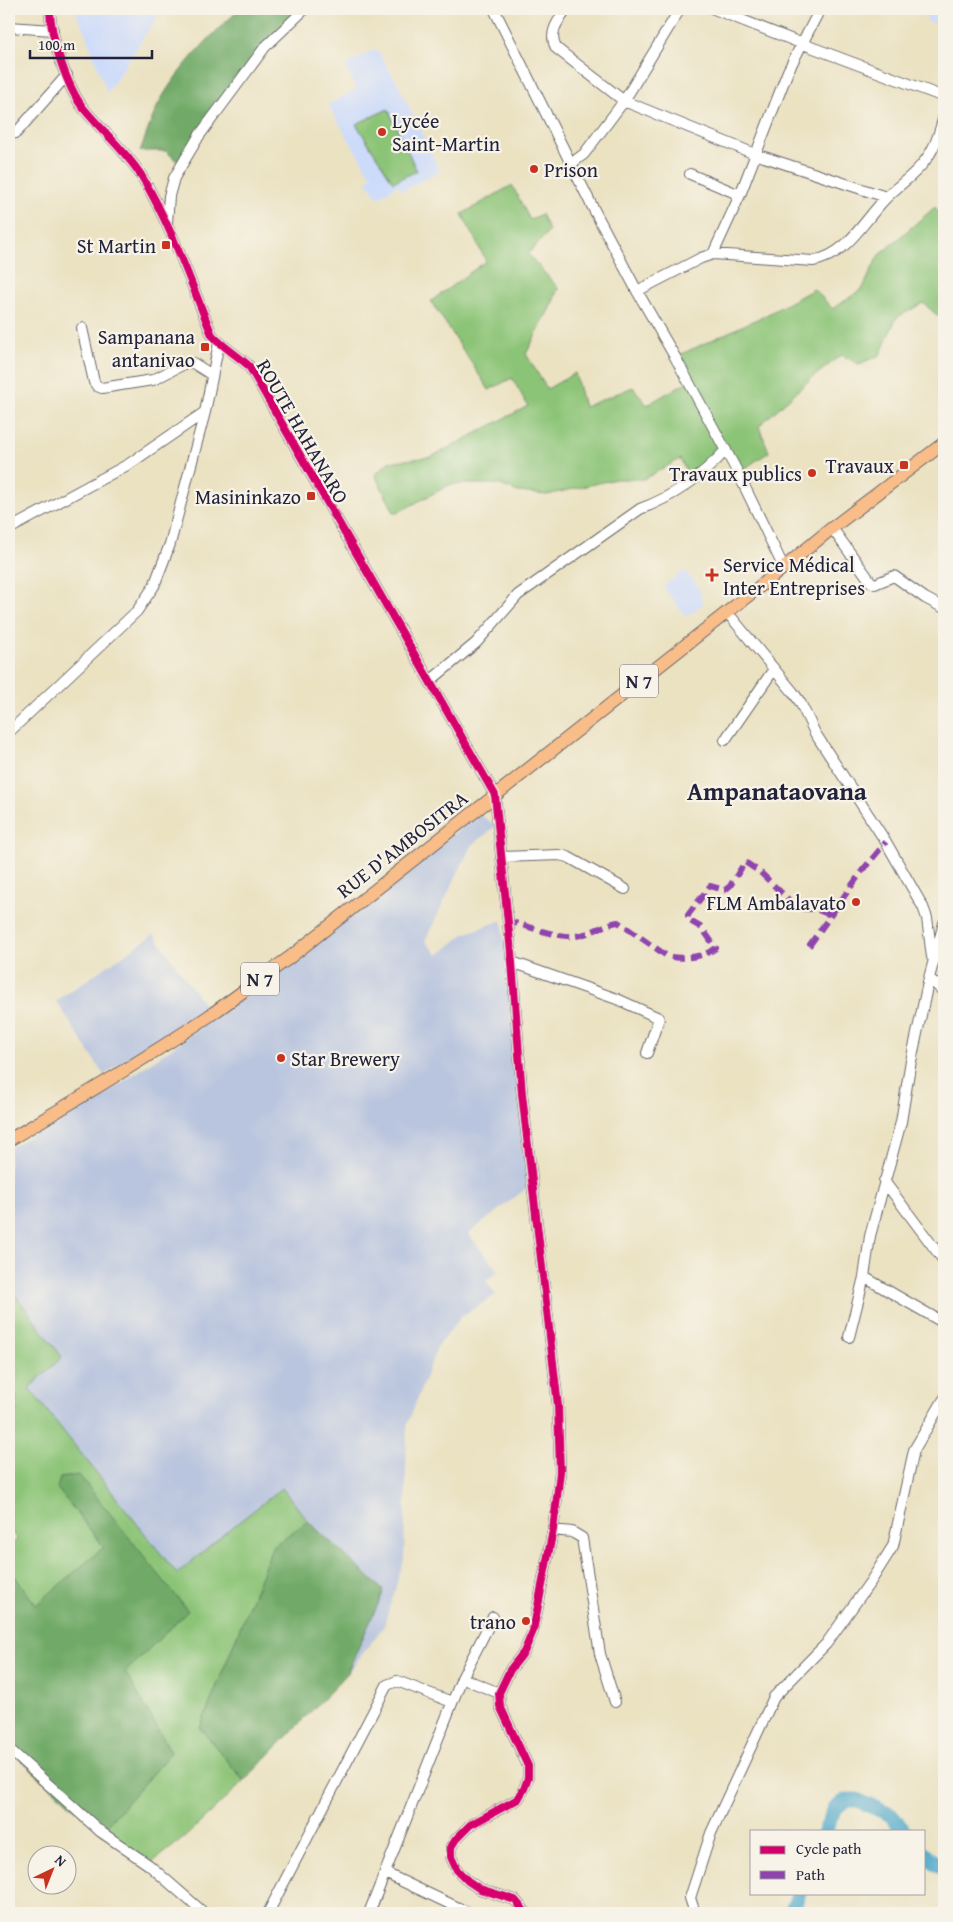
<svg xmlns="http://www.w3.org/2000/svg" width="953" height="1922" font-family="'Gentium Book Plus',serif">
  <rect width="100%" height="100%" fill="#f7f3e8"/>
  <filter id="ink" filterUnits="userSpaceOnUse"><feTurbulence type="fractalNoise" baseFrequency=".02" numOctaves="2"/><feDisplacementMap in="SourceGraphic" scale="10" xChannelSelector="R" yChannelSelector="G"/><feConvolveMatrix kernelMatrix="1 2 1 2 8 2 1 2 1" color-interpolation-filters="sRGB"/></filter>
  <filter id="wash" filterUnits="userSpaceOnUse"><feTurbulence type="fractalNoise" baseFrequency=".0096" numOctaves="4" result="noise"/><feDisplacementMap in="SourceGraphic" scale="20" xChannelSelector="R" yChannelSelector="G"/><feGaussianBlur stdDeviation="1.12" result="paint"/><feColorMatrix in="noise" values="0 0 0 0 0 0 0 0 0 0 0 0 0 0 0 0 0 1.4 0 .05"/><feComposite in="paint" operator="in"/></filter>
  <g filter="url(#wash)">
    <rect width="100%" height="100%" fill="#ebe2c2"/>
    <path fill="#cddbfa" d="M74 9H162L107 93 83 27Z
      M928 11 944 14V24L927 22Z
      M376 49 398 84 440 171 402 191 398 185 378 198 366 181 373 176 372 174 370 175 328 105 356 89 345 65Z
      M684 570 702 592 699 596 704 603 686 617 663 587Z"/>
    <path fill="#b9c5de" d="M479 814 496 826 471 846 425 941 438 955 464 934 502 920 528 1187 468 1234 498 1271 486 1281 496 1295 463 1315 437 1347 407 1426 404 1560 384 1626 346 1675 192 1816 9 1375V1148L116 1087 254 990Z
      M154 934 205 1006 104 1075 56 1001Z"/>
    <path fill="#8cc477" stroke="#577359" d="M388 109 417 171 393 182 356 124Z
      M512 185 530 220 541 214 549 231 528 254 558 288 553 302 526 354 547 389 575 373 584 407 633 387 647 405 688 381 675 357 768 314 814 289 833 309 863 288 878 256 935 207 944 219V321L923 303 896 318 880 355 859 364 841 355 806 383 759 426 769 452 738 473 726 451 691 481 680 459 644 479H616L547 495 518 492 498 484H451L395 514 375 475 388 462 431 457 528 406 512 378 489 390 431 301 486 261 462 214Z
      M9 1287 62 1357 29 1388 177 1574 220 1537 282 1488 308 1521 273 1546 200 1728 244 1781 185 1837 149 1865 101 1832 171 1752 125 1672 188 1611 57 1488 104 1547 36 1606 9 1568V1546L17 1540 9 1528V1417L16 1411V1395L9 1385Z"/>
    <path fill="#71aa68" stroke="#4a6652" d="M240 9H305L265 47 181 165 166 151H140C146 136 151 120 158 105 176 70 211 35 240 9Z
      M9 1385 16 1395V1412L9 1417Z
      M79 1475 188 1611 125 1672 171 1752 101 1832 9 1750V1568L36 1605 104 1547 57 1488 60 1478Z
      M308 1521 384 1591 346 1675 244 1781 200 1728 273 1546Z"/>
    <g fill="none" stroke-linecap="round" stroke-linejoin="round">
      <path stroke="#4ca6c9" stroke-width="15" d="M825 1831 835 1808 846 1800H857L891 1815 904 1831
        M924 1854 944 1869
        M791 1913 799 1893"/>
    </g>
  </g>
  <g filter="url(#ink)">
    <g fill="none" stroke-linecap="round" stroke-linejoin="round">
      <g stroke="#68656a" stroke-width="12">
        <path id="minor" d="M50 9C50 35 67 88 84 109 102 131 125 150 141 175 171 225 190 281 212 335 223 347 237 355 249 366L495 795 512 962 522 1094 558 1406 560 1472 553 1530 533 1631 524 1652 510 1670 499 1693 500 1706 528 1766V1778L524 1789 518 1799 470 1825 456 1839 451 1847V1857L457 1870 468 1881 480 1889 515 1900 526 1913
          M494 9 591 204 637 291 675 357 738 473 784 568
          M566 9C558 21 548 33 556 48L624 101 755 154 886 197
          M714 9 803 44 944 97
          M9 27 53 30
          M9 134 16 133 67 75
          M572 163 584 154 624 101 680 9
          M690 174 740 195
          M167 223 169 196 174 178 199 136 265 47 305 9
          M713 254 740 195 788 71 820 9
          M637 291 701 258 713 254 813 261C848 255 863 221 886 198 899 184 916 175 927 158 936 146 940 130 944 116
          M82 328 94 382 97 386 102 388 153 380 186 363H193L212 375
          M832 528 871 582 875 584 894 576 925 598 944 608
          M9 529 129 464 205 412
          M727 612 793 692 800 702 815 733 886 842 923 907 927 918 932 957
          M430 681 476 643 518 595 640 509C673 497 702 476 726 450
          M9 732 137 611 154 586 170 544 205 412 219 343
          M725 740 774 669
          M501 857 559 855 568 857 625 889
          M512 962 617 999 659 1018 647 1053
          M929 978 944 992
          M884 1181 944 1261
          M864 1277 944 1323
          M849 1337 864 1277 870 1236 901 1122 910 1066 929 978 944 923
          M553 1530 572 1532 582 1538 600 1654 615 1702
          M462 1678 499 1693
          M9 1749 101 1832 149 1865 204 1913
          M385 1873 469 1913
          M268 1913 387 1685 397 1681 452 1702
          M369 1913 462 1678 493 1617
          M695 1913 690 1898 711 1833 774 1697 826 1644 871 1581 893 1546 914 1450 944 1399"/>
      </g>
      <g stroke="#68656a" stroke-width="14">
        <path id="major" d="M9 1140C76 1100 144 1060 209 1016 236 997 262 977 289 958L787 565 832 528 944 443"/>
      </g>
      <use href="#minor" stroke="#fff" stroke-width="10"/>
      <use href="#major" stroke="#f8bd89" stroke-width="12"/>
      <path stroke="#8e44ad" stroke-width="6" stroke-dasharray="12 6" stroke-linecap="butt" d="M506 921C527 925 556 938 576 936 591 934 604 924 618 922L667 956C681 960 705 957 716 948L702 928 688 920V915L710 886 725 890 730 886 745 862 760 872 796 907 806 909H815L831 915
        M809 946 862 871 886 842"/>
      <g stroke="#f7f3e8" stroke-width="11">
        <path id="cycleway" d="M50 9C50 35 67 88 84 109 102 131 125 150 141 175 171 225 190 281 212 335 223 347 237 355 249 366L495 795 512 962 522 1094 558 1406 560 1472 553 1530 533 1631 524 1652 510 1670 499 1693 500 1706 528 1766V1778L524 1789 518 1799 470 1825 456 1839 451 1847V1857L457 1870 468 1881 480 1889 515 1900 526 1913"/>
      </g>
      <use href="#cycleway" stroke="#d6006c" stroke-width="8"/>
    </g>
  </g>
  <g fill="#c8321e" stroke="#f7f3e8" stroke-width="2">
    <circle cx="382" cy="132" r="5"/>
    <circle cx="534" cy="169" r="5"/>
    <rect x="161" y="240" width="10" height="10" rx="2.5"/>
    <rect x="200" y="342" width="10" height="10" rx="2.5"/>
    <rect x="899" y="460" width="10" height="10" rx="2.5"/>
    <circle cx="812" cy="473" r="5"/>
    <rect x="306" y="491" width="10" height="10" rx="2.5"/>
    <path d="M709.5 567.5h5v5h5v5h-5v5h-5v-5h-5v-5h5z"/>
    <circle cx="856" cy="902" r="5"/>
    <circle cx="281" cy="1058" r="5"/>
    <circle cx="526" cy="1621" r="5"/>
  </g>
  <g text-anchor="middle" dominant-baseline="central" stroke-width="4.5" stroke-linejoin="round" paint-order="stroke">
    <g fill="#f7f3e8" stroke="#62616f" stroke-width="1">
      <rect x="620" y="664.5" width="38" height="33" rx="4"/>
      <rect x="241" y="962.5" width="38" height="33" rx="4"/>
    </g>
    <g font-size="19" font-weight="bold" fill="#22223b">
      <text x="639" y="681">N 7</text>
      <text x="260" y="979">N 7</text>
    </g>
    <g font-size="20" fill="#22223b" stroke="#f7f3e8" text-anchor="end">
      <text x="392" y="120" text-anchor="start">Lycée<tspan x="392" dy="23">Saint-Martin</tspan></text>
      <text x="544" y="169" text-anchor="start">Prison</text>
      <text x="156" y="245">St Martin</text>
      <text x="195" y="336">Sampanana<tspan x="195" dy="23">antanivao</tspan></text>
      <text x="894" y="465">Travaux</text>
      <text x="802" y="473">Travaux publics</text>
      <text x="301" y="496">Masininkazo</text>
      <text x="723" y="564" text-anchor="start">Service Médical<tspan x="723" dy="23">Inter Entreprises</tspan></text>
      <text x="846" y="902">FLM Ambalavato</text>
      <text x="291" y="1058" text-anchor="start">Star Brewery</text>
      <text x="516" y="1621">trano</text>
    </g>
    <g font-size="20" fill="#22223b" stroke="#f7f3e8">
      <text transform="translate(303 431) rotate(60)">ROUTE HAHANARO</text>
      <text transform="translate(402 844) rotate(-38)">RUE D'AMBOSITRA</text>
    </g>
    <g font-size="25" font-weight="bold" fill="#22223b" stroke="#f7f3e8">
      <text x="777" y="791">Ampanataovana</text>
    </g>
  </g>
  <rect width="953" height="1922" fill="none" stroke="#f7f3e8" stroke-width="30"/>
  <rect x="750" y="1830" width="175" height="65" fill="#f7f3e8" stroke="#a29fa3"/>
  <rect x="760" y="1846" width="25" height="8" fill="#d6006c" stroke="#a29fa3"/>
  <text x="796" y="1854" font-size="15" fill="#22223b">Cycle path</text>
  <rect x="760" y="1871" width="25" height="8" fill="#8e44ad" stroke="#a29fa3"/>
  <text x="796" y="1880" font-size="15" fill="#22223b">Path</text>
  <g transform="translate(52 1870) rotate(43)"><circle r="24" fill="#f7f3e8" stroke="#a29fa3"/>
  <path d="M0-4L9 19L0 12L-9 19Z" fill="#c8321e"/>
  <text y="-8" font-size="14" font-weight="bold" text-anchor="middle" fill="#22223b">N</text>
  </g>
  <path d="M30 50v8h122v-8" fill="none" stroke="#22223b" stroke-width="2.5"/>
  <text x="38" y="50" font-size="15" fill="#22223b" stroke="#f7f3e8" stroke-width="4" paint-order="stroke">100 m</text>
</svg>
